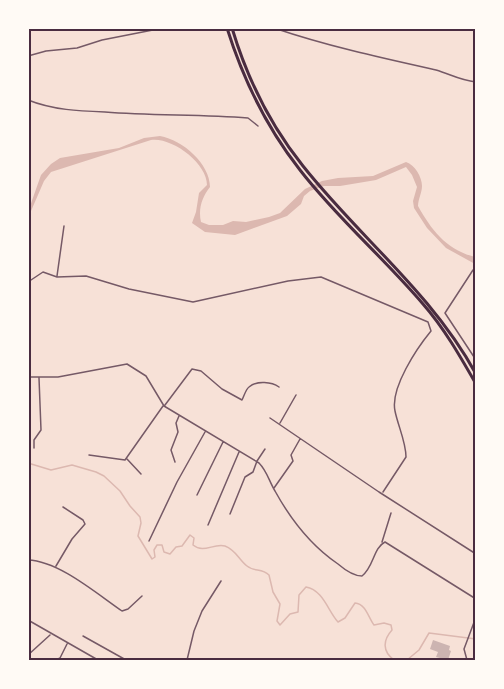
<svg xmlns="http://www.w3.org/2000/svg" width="504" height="689" font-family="'Noto Serif',serif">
  <rect width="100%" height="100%" fill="#f7e1d7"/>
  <path fill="#dcb8b0" d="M160 136C183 140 210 164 210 187 202 197 198 209 201 222L209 225H223L233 221 246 222 269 217 280 213 305 189 322 181 338 178 373 176 406 162C415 165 422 177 422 186 422 193 418 199 418 206 432 231 447 250 475 257V264L446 248 427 228 414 208 413 201 417 187 412 175 406 167 376 180 340 186H324L310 191 304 196 301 204 287 216 235 235 205 232 192 223 196 212 199 193 207 185C207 163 172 137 151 140L51 172 44 181 31 211 30 216 31 226 29 232V209L41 175 51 164 60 158 119 148 144 138Z"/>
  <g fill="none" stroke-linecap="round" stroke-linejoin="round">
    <path stroke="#dcb8b0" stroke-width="1.5" d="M28 463 51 470 72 465 96 472 104 476 120 491 130 506 140 517 141 523 138 536 152 559 155 557 154 550 157 545H162L164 552 170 554 176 547 182 546 190 535 194 538 193 545C204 554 213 543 225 546 236 550 239 560 247 566 254 572 262 568 269 575L273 592 280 604 277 621 280 625 290 614 298 612 299 595 306 587C323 590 328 611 338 622L345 618 355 603C366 604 368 617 374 625L384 623 391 625 392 630C383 640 382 651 394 660
      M407 660 419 650 429 633 476 639"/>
  </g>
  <path fill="#ccb4b1" d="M433 640 450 646 449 650 451 651 448 660 436 657 438 652 430 649Z"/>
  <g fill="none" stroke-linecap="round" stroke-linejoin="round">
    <path stroke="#755966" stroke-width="1.5" d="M274 28C327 46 382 58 436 70 450 74 459 80 476 82
      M28 56 46 51 77 48 102 40 163 28
      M28 100C53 110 79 111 105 112 153 116 200 114 248 118L258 126
      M473 270 445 313 476 360
      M57 276 64 226
      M28 282 43 272 57 277 86 276 129 289 193 302 288 281 321 277 428 322 431 331C417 348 390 388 395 411 398 426 406 442 406 457L383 492
      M28 377H58L127 364 146 376 164 406 259 463C267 471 269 481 275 491 291 520 310 545 338 564 345 570 353 576 362 576 374 567 373 548 385 542L476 599
      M165 405 192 369 201 371 222 389 242 400C244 396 246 389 249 387 257 380 272 382 279 387
      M270 418 379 492 476 554
      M280 423 296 395
      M34 448V440L41 430 39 378
      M89 455 125 460 163 406
      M127 459 141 474
      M175 462 171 450 178 432 176 423 179 416
      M274 488 293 461 291 455 300 439
      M197 495 223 442
      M230 514 245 477 253 472 257 461 265 449
      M208 525 239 452
      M149 541 177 482 205 432
      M382 542 391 513
      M28 560C59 561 97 594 122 611L128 609 142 596
      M56 566 72 539 85 524 83 520 63 507
      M28 620 98 660
      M83 636 126 660
      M28 655 50 635
      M56 660 60 658 67 644
      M187 660 194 631 202 611 221 581
      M467 660 464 649 476 617"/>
    <path stroke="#4a2c40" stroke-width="3" d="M227 28C243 79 267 128 300 170 337 218 384 258 423 304 444 328 460 356 476 384
      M232 28C247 78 271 126 303 166 360 238 431 292 476 374"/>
  </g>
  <rect width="504" height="689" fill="none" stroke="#fffaf5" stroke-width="60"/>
  <rect x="30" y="30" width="444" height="629" fill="none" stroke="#4a2c40" stroke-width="2"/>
</svg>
